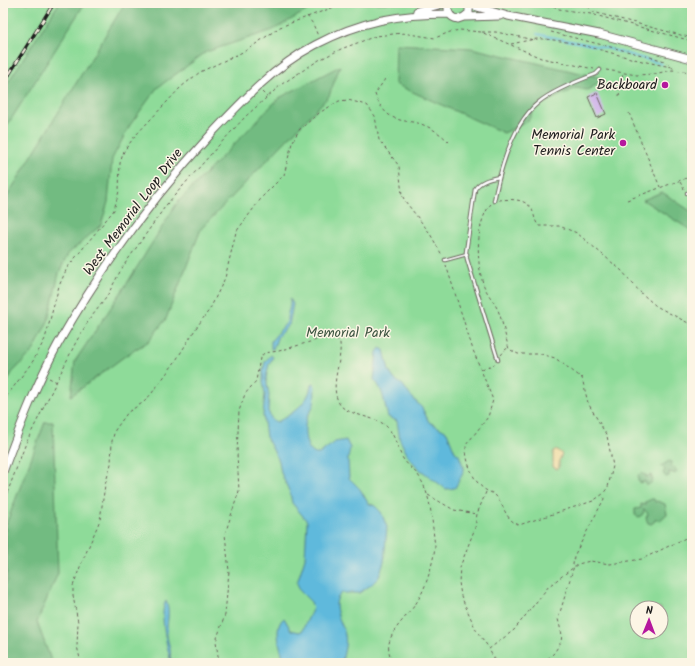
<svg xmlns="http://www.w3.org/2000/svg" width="695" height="666" font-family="Kalam,sans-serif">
  <rect width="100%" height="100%" fill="#fcf5e5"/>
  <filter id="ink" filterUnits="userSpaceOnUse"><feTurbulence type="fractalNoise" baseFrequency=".025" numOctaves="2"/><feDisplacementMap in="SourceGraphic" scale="8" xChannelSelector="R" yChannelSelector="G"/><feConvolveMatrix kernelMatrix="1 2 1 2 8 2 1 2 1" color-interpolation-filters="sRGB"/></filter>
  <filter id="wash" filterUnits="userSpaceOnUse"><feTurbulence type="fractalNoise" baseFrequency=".012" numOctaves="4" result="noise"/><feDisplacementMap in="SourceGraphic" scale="16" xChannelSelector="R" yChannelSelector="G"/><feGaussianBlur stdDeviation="0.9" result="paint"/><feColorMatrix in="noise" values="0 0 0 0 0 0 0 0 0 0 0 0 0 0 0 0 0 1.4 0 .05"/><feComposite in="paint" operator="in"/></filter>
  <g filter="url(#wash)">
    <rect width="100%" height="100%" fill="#f8e9d2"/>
    <path fill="#8edb99" stroke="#557c5a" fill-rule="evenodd" d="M3 3H692V663H3ZM637 608H661V632H637Z"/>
    <path fill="#72bb81" stroke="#476c4e" d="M59 3H85L3 132V90Z
      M125 3H320L273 30 206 52 157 88 130 125 112 159 108 202 101 225 68 254 59 273 48 321 34 350 12 373 3 390V203Z
      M396 44 471 48 602 78 593 87 587 90 576 88 535 107 528 121 504 133 395 84Z
      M340 66 329 96 201 229 166 319 149 341 125 356 71 396 75 361 124 288 177 203 279 98Z
      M662 192 692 212V231L643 200Z
      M45 422H53L58 573 37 622 52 663H3V586L7 581 5 527Z
      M669 461 671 462V466L675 468 677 472 674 474 673 472 671 473 669 471V476L666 477 663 473 665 470 661 466Z
      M641 473 646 475V477L651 475 653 481 648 485H646L645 481 641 483 638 481V476Z
      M652 499H654L655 502 657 501 665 504 667 514 659 521 656 518 654 522 651 524 648 523 646 518 648 514 644 509 643 514 639 517 635 515V509L641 508V504L645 505V502Z"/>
    <path fill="#eeda9e" stroke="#857b5d" d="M557 450 562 454 559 461V467L557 469 553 467V452Z"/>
    <path fill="#5fb9dc" stroke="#3e6a7c" d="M290 299 293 304 289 325 278 336 273 349H271V341L287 322C286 313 291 310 290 299Z
      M380 348 384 350 389 371 394 379 403 385 409 394 422 408 429 422 447 432 455 452 459 455 463 466V473L455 488 446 489 418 468 408 456 400 440 397 421 388 417C384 404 384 389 374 380L377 352Z
      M271 355 273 357 269 364 266 378 269 395 268 411 272 420 277 422C292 414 310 402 311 384L314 383C315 388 315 399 314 404 312 410 307 415 306 421 303 431 306 456 319 454L335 442 346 440 350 448 348 459 349 478 360 489 368 503 375 506 381 512 387 527 384 562 379 577 371 585 359 593H342C328 604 343 623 345 635 347 644 343 654 342 663H285C281 650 272 628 284 618L291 630 299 632 302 631 313 608 311 602 300 591 297 583 305 558 307 521 292 503 290 493 281 473 279 461 266 437 263 415 265 394 263 382V370L265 362Z
      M166 601C171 612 166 624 167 636 168 644 172 650 170 658L176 663H171C168 650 158 612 166 601Z"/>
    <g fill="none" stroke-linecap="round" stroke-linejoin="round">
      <path stroke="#5fb9dc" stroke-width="2" d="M537 34 606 48 662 64"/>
    </g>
    <g id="blocks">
      <path fill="#c5a5eb" d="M597 93 606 114 597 118 588 97Z"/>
    </g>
  </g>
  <g filter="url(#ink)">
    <use href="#blocks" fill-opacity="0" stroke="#69645c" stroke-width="1"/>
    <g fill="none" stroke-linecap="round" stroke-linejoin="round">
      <g stroke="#69645c" stroke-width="4.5">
        <path id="service" d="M687 193H692
          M494 201C500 170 513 123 539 102 551 92 580 80 596 74L600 70
          M445 260 467 254
          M498 360 467 259 466 252 475 189C480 181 489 179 499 177"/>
      </g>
      <g stroke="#69645c" stroke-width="9">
        <path id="tertiary" d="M449 3C446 11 450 18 458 19L464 17 469 13V3
          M470 5 508 16 599 34 692 59
          M417 11 446 3
          M465 17 500 16
          M3 472C19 429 36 384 58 344 101 268 153 197 212 133 243 100 275 66 315 45 361 21 398 14 449 14"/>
      </g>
      <path stroke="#69645c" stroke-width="1" stroke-dasharray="3 3" stroke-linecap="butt" d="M548 3 559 9 591 14 692 41
        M583 3 593 12 692 38
        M307 16 313 24 318 36
        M482 32H496L534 40
        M551 32 662 60 673 67V69
        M511 44C522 42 534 38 545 39 588 43 630 61 673 67
        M606 70 637 75 654 74 672 70 692 72
        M385 79 375 94C378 104 386 116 397 119 404 122 413 121 421 124 432 128 441 134 449 142
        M262 92 267 97
        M619 96 623 73
        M629 113 660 187
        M680 182 684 189
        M499 200C511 199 528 198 533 212 535 218 535 222 539 226H559L577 233 622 271 639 291 656 306 692 325
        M627 200 692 176
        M446 265 473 350 493 400 488 417 466 445C465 458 472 480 483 488 487 492 493 492 496 496 505 506 504 519 519 525L593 501 603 494 608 487 613 466 607 436 588 403 582 378 555 358 541 354H518L509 349C505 336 503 323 498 310 494 302 488 295 484 286 476 265 475 222 491 204
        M501 355 506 349 509 348
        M482 369 495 364
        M49 378 57 382
        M3 401 33 361 45 339 59 286 67 268 114 210 119 191 120 163 124 151 135 136 181 87 200 72 247 50 280 27 345 3
        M486 492 477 514 475 528 460 567 459 582 461 596 476 630 489 648
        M428 495 454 510 476 514
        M3 504 26 443 76 342 89 320 106 298 122 268 167 204 219 145 246 116 282 84 319 60 341 49 376 36 402 33 435 38 450 32 460 30 481 32 541 58 594 69
        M81 663 77 646 78 622 73 596V586L80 567 100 520 105 485 111 464 112 441 115 430 128 412 144 402 152 393 175 362 196 328 210 309 225 278 236 232 263 196 284 175 292 143 299 130 319 113 339 101 348 100 367 105 375 116 379 140 399 166 402 195 405 201 429 232 442 255
        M219 663 216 641 225 615 229 571 225 534 239 491 237 453 239 411 245 394 256 381 260 358 264 353 279 351 330 336 336 338 340 343C342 363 329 385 339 403 344 414 370 416 382 423 394 430 396 445 402 457 407 466 417 471 421 480 432 499 432 525 435 546L434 554C431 569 426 587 418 600 408 619 376 638 394 663
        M500 663 493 657 489 649 514 630 549 586 578 564 590 561 610 564 642 559 692 535
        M543 663 554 653 561 642 562 635 558 619 574 566 573 565 574 556 604 499 603 495"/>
      <use href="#service" stroke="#fff" stroke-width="2.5"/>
      <use href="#tertiary" stroke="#fff" stroke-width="7"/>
      <g stroke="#1c1c1c" stroke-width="3.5">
        <path id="rail" d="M3 84 54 3"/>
      </g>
      <use href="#rail" stroke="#fcf5e5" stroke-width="2" stroke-dasharray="6" stroke-linecap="butt"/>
    </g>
  </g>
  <g fill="#b5179e" stroke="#fcf5e5" stroke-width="1.5">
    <circle cx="665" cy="85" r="4"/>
    <circle cx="623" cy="143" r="4"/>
  </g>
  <g text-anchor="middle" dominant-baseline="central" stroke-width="3" stroke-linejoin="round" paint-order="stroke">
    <g font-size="14" fill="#1c1c1c" stroke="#fcf5e5" text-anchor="end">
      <text x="657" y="85">Backboard</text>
      <text x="615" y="135">Memorial Park<tspan x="615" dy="16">Tennis Center</tspan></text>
    </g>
    <g font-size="14" fill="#1c1c1c" stroke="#fcf5e5">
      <text transform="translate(133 212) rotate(-53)">West Memorial Loop Drive</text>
    </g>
    <g font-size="14" fill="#3e5542" stroke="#fcf5e5">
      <text x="348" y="333">Memorial Park</text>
    </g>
  </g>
  <rect width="695" height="666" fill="none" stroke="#fcf5e5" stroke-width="16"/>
  <g transform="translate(649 620) rotate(1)"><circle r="19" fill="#fcf5e5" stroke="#a29e95"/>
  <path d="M0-3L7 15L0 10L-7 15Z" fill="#b5179e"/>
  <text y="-6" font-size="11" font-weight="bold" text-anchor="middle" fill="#1c1c1c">N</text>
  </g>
</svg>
